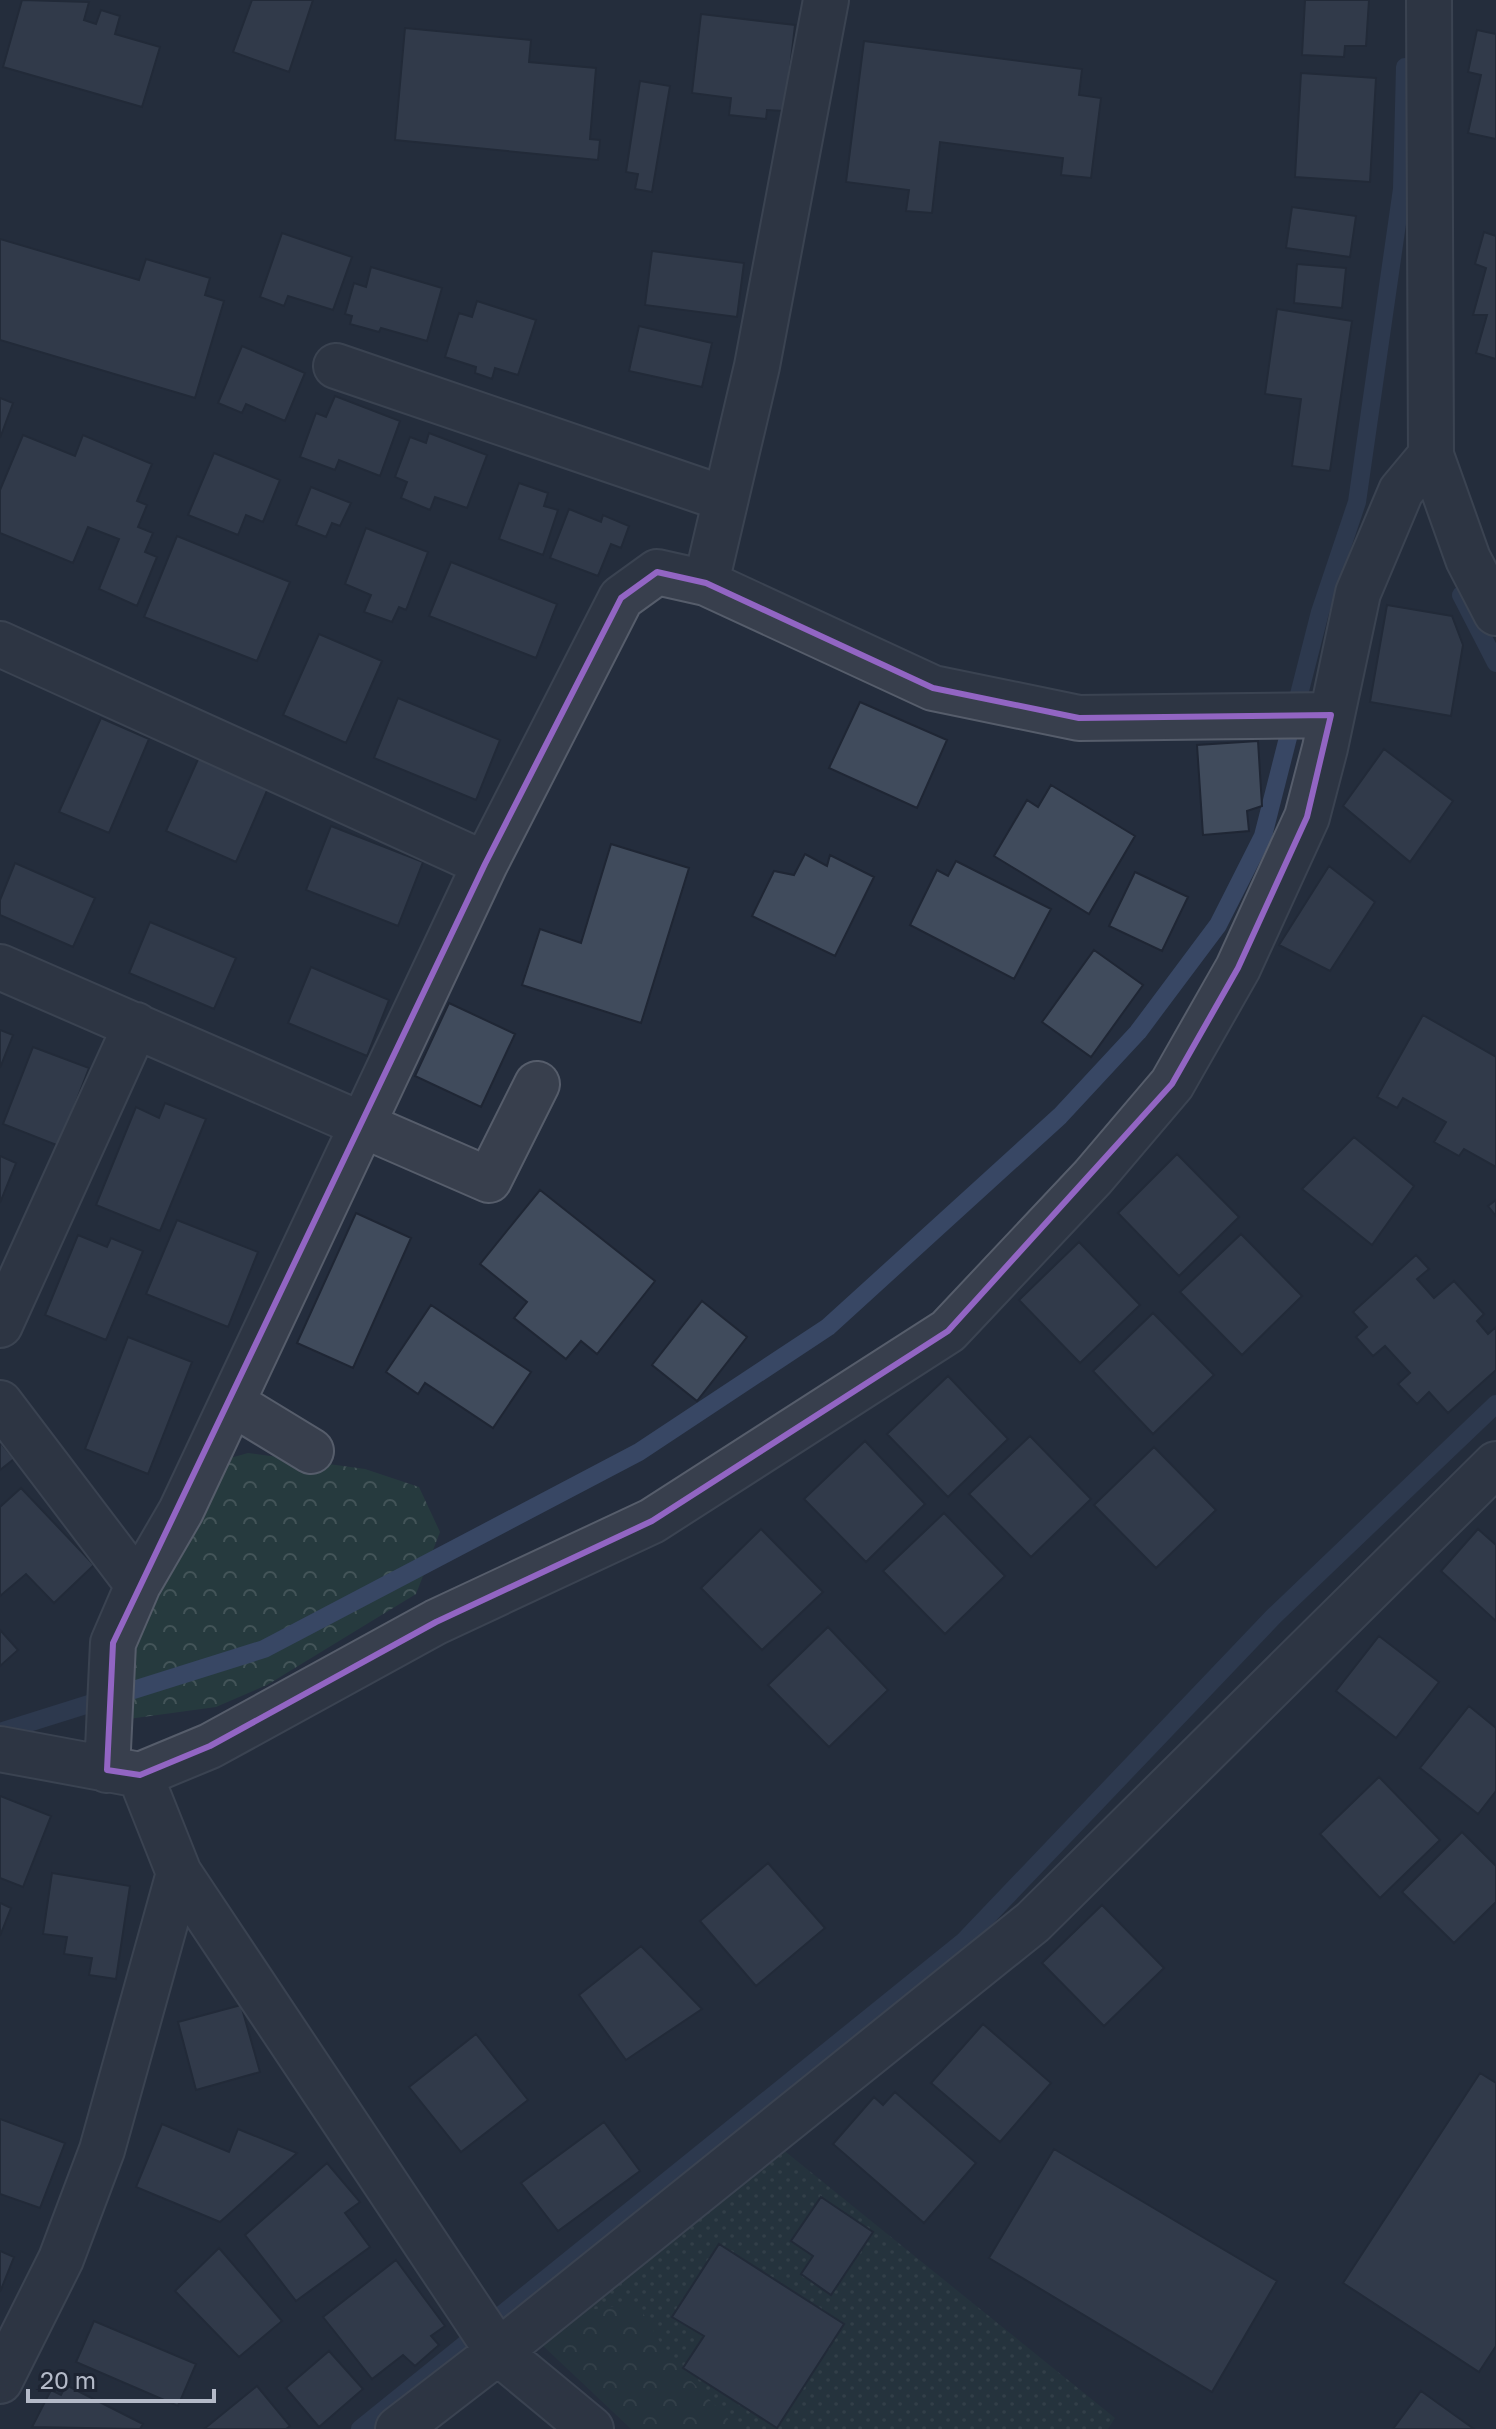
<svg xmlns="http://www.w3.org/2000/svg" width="1496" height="2429" font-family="'Golos Text',sans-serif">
  <defs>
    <pattern id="grass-dots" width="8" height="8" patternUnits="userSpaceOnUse" patternTransform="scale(2)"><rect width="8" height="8" fill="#263a3e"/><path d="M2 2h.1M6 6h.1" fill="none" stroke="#435458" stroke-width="1.8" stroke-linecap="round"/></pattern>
    <pattern id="forest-crowns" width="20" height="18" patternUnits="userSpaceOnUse" patternTransform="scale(2)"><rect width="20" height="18" fill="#263a3e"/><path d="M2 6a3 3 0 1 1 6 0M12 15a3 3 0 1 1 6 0" fill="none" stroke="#435458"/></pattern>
  </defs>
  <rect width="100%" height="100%" fill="#242d3d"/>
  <path fill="url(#grass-dots)" d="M781 2148 1115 2418 1108 2429H645L582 2311Z"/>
  <path fill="url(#forest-crowns)" d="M248 1453 365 1469 419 1487 440 1532 416 1594 267 1685 216 1707 121 1720 118 1633 223 1460Z
    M637 2303 670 2359 738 2429H631L541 2344 582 2311Z"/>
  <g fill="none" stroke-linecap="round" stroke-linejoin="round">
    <path stroke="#384764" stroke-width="18" d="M1461 595 1496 663
      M0 1732 264 1649 639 1452 828 1327 1060 1116 1138 1032 1218 925 1263 836 1320 612 1357 502 1402 189 1405 67
      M360 2429 964 1941 1274 1616 1496 1404"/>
  </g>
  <path fill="#404b5c" stroke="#1f2634" stroke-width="2" d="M22 0 89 2 84 20 96 24 101 10 120 16 115 34 160 47 142 107 3 67Z
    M252 0H313L289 72 233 52Z
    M1305 0H1369L1366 46H1345L1344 57 1302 55Z
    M701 14 795 25 785 111 767 110 766 119 729 115 731 98 692 93Z
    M405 28 531 40 529 62 596 68 590 139 600 140 598 160 395 140Z
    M1477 30 1496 34V139L1468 133 1481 75 1468 72Z
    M864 41 1082 69 1079 95 1101 98 1091 178 1061 175 1063 158 940 142 932 213 906 211 909 190 846 182Z
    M1301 73 1376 78 1370 182 1295 177Z
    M640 81 670 86 652 192 635 189 638 174 626 172Z
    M1292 207 1356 216 1350 257 1286 248Z
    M1484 232 1496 236V359L1476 353 1487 315H1473L1486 268 1475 264Z
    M282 233 352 257 333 310 288 296 284 306 260 297Z
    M0 239 139 280 146 259 210 278 205 295 224 301 195 398 0 340Z
    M652 251 744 263 737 317 645 305Z
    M1297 264 1346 268 1342 308 1294 303Z
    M371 267 442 288 427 341 381 328 379 332 350 324 352 316 345 314 354 283 366 287Z
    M477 301 536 320 518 375 495 368 492 379 475 373 476 367 445 357 459 313 472 317Z
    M1277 309 1352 321 1330 471 1292 466 1301 399 1265 394Z
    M639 326 712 343 702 387 629 371Z
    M242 346 305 373 285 421 246 404 242 413 218 403Z
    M335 396 400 421 380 476 339 460 335 470 300 457 316 413 326 417Z
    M0 398 13 403 0 438Z
    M429 433 487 455 467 508 435 497 430 510 401 498 407 482 395 477 410 437 426 443Z
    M23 435 75 456 83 435 152 464 137 501 147 505 138 527 153 533 145 552 157 557 137 606 99 589 119 539 88 527 73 563 0 533V490Z
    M214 453 280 480 263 522 246 515 238 535 188 515Z
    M519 483 548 493 544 506 558 510 543 555 499 539Z
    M311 487 351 503 340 526 332 523 326 537 296 525Z
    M569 509 601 522 603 515 629 526 621 548 611 544 598 576 550 558Z
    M366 528 428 552 406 610 399 607 392 622 364 612 371 595 345 584Z
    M177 536 290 582 257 661 144 617Z
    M451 562 557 604 536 658 429 616Z
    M1387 605 1452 616 1463 645 1451 716 1370 702Z
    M319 634 382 661 346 743 283 715Z
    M398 698 500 740 476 800 374 758Z
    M860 702 947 740 917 808 829 768Z
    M101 718 149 739 109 833 59 812Z
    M1258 741 1262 806 1247 811 1249 831 1203 835 1197 745Z
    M1384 749 1453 801 1410 862 1343 806Z
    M200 755 269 786 236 862 166 831Z
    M1051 785 1135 836 1089 914 994 856 1027 800 1038 807Z
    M331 826 423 862 398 926 306 890Z
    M611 844 689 868 641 1023 522 985 540 929 581 943Z
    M805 854 827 866 830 855 874 877 835 956 752 916 774 871 794 875Z
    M956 861 1051 909 1014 979 910 925 937 870 948 876Z
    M15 863 95 898 73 947 0 915V900Z
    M1329 866 1375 902 1330 971 1279 945Z
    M1135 872 1188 897 1162 951 1109 926Z
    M150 922 236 958 214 1009 129 973Z
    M1094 950 1143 985 1091 1057 1042 1022Z
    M311 967 389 1000 367 1056 288 1023Z
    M449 1003 515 1034 481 1107 415 1076Z
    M1423 1015 1496 1057V1167L1464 1149 1459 1156 1434 1142 1446 1122 1403 1098 1397 1108 1377 1097Z
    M0 1030 13 1035 0 1068Z
    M33 1047 89 1068 59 1146 3 1124Z
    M165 1103 206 1119 160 1231 96 1205 136 1107 159 1118Z
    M1354 1137 1414 1186 1372 1245 1302 1189Z
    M1177 1154 1239 1217 1179 1276 1118 1213Z
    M0 1156 16 1163 0 1203Z
    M540 1190 655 1281 597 1354 581 1341 566 1359 514 1318 527 1302 480 1264Z
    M1496 1200V1216L1488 1206Z
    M356 1213 411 1238 353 1368 297 1343Z
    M177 1220 258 1252 228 1327 146 1294Z
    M1241 1234 1302 1296 1242 1355 1180 1292Z
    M78 1235 107 1247 111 1238 143 1251 106 1340 45 1315Z
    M1079 1242 1140 1305 1080 1363 1019 1300Z
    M1416 1255 1429 1269 1417 1279 1434 1298 1454 1281 1484 1314 1477 1321 1488 1334 1496 1327V1370L1448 1413 1429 1392 1417 1404 1398 1384 1410 1373 1385 1346 1373 1356 1356 1337 1367 1327 1353 1312Z
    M702 1301 747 1337 697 1401 652 1365Z
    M431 1305 531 1372 493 1428 425 1383 418 1394 386 1372Z
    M1153 1313 1214 1375 1153 1434 1093 1371Z
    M128 1337 192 1362 148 1474 85 1449Z
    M948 1376 1008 1439 948 1497 887 1434Z
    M1030 1436 1091 1499 1031 1557 969 1494Z
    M865 1441 925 1504 866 1562 804 1499Z
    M0 1442 14 1459 0 1470Z
    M1154 1447 1216 1510 1156 1568 1094 1505Z
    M21 1488 94 1565 54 1603 26 1574 0 1596V1507Z
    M944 1513 1005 1576 945 1634 883 1571Z
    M761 1529 823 1592 762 1650 701 1588Z
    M1478 1529 1496 1545V1621L1441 1571Z
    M828 1627 888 1690 829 1747 768 1685Z
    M0 1630 18 1650 0 1666Z
    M1379 1636 1439 1682 1396 1738 1336 1691Z
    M1469 1706 1496 1728V1791L1478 1814 1420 1768Z
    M1379 1777 1440 1840 1380 1898 1320 1834Z
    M0 1796 51 1816 23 1887 0 1878Z
    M1462 1832 1496 1866V1902L1454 1943 1402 1892Z
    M768 1863 825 1928 756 1986 700 1921Z
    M52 1873 130 1886 116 1979 89 1975 92 1958 64 1954 67 1937 43 1934Z
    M0 1903 11 1908 0 1936Z
    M1102 1905 1164 1968 1104 2026 1042 1963Z
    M641 1946 702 2009 626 2060 579 1995Z
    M241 2005 260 2072 196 2090 178 2022Z
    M983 2024 1051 2083 1000 2142 931 2083Z
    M476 2034 528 2100 461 2152 409 2087Z
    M1480 2073 1496 2083V2346L1479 2372 1343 2283Z
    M895 2092 976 2163 924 2223 833 2144 874 2097 883 2105Z
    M0 2119 65 2143 40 2208 0 2194Z
    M604 2122 640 2171 558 2231 521 2183Z
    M162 2124 229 2152 238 2129 297 2153 220 2222 136 2187Z
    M1054 2149 1277 2281 1212 2392 989 2258Z
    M327 2163 360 2202 345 2213 370 2247 296 2301 245 2235Z
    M821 2197 873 2232 831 2295 801 2274 813 2256 791 2241Z
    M719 2244 844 2324 777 2428 683 2368 704 2336 672 2317Z
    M219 2248 282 2321 239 2357 175 2291Z
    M0 2251 14 2257 0 2292Z
    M396 2260 445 2326 431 2336 439 2345 415 2366 403 2355 372 2379 323 2317Z
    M94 2321 196 2364 178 2406 76 2362Z
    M329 2351 363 2389 319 2427 286 2388Z
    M66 2385 143 2424 140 2429 32 2427 51 2390 61 2395Z
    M257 2386 290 2426 286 2429H204Z
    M1421 2391 1474 2429H1393Z"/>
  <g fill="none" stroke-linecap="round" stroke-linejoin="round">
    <g stroke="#565d6b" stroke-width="48">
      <path id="minor" d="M1429 0 1431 455 1468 559 1496 613
        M336 366 725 499
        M706 583 757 366 826 0
        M0 644 485 864
        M0 967 489 1180 537 1084
        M0 1325 136 1025
        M0 1403 138 1585
        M232 1403 311 1451
        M0 1749 140 1775 210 1746 436 1622 652 1521 948 1331 1093 1177 1172 1084 1238 968 1307 817 1325 748 1358 593 1401 491 1431 455
        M107 1770 113 1643 138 1585 181 1511 485 864 621 598 657 572 706 583 933 688 1079 718 1331 715
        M140 1775 179 1873 498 2352 591 2429
        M0 2381 61 2259 102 2150 179 1873
        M398 2429 498 2352 1033 1922 1496 1464"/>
    </g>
    <use href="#minor" stroke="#383f4d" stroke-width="44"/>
  </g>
  <path d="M0 0H1496V2429H0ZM657 572 706 583 933 688 1079 718 1331 715 1307 817 1238 968 1172 1084 948 1331 652 1521 436 1622 210 1746 140 1775 107 1770 113 1643 485 864 621 598Z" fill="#242d3d" fill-opacity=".55" fill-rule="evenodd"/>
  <path fill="none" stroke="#9265c3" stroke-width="6" stroke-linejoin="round" d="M657 572 706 583 933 688 1079 718 1331 715 1307 817 1238 968 1172 1084 948 1331 652 1521 436 1622 210 1746 140 1775 107 1770 113 1643 485 864 621 598Z"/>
  <path d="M28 2389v12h186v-12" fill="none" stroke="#b4bac8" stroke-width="4"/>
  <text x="40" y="2389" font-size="24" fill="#b4bac8" stroke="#1d2432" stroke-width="6" paint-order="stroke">20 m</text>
</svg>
